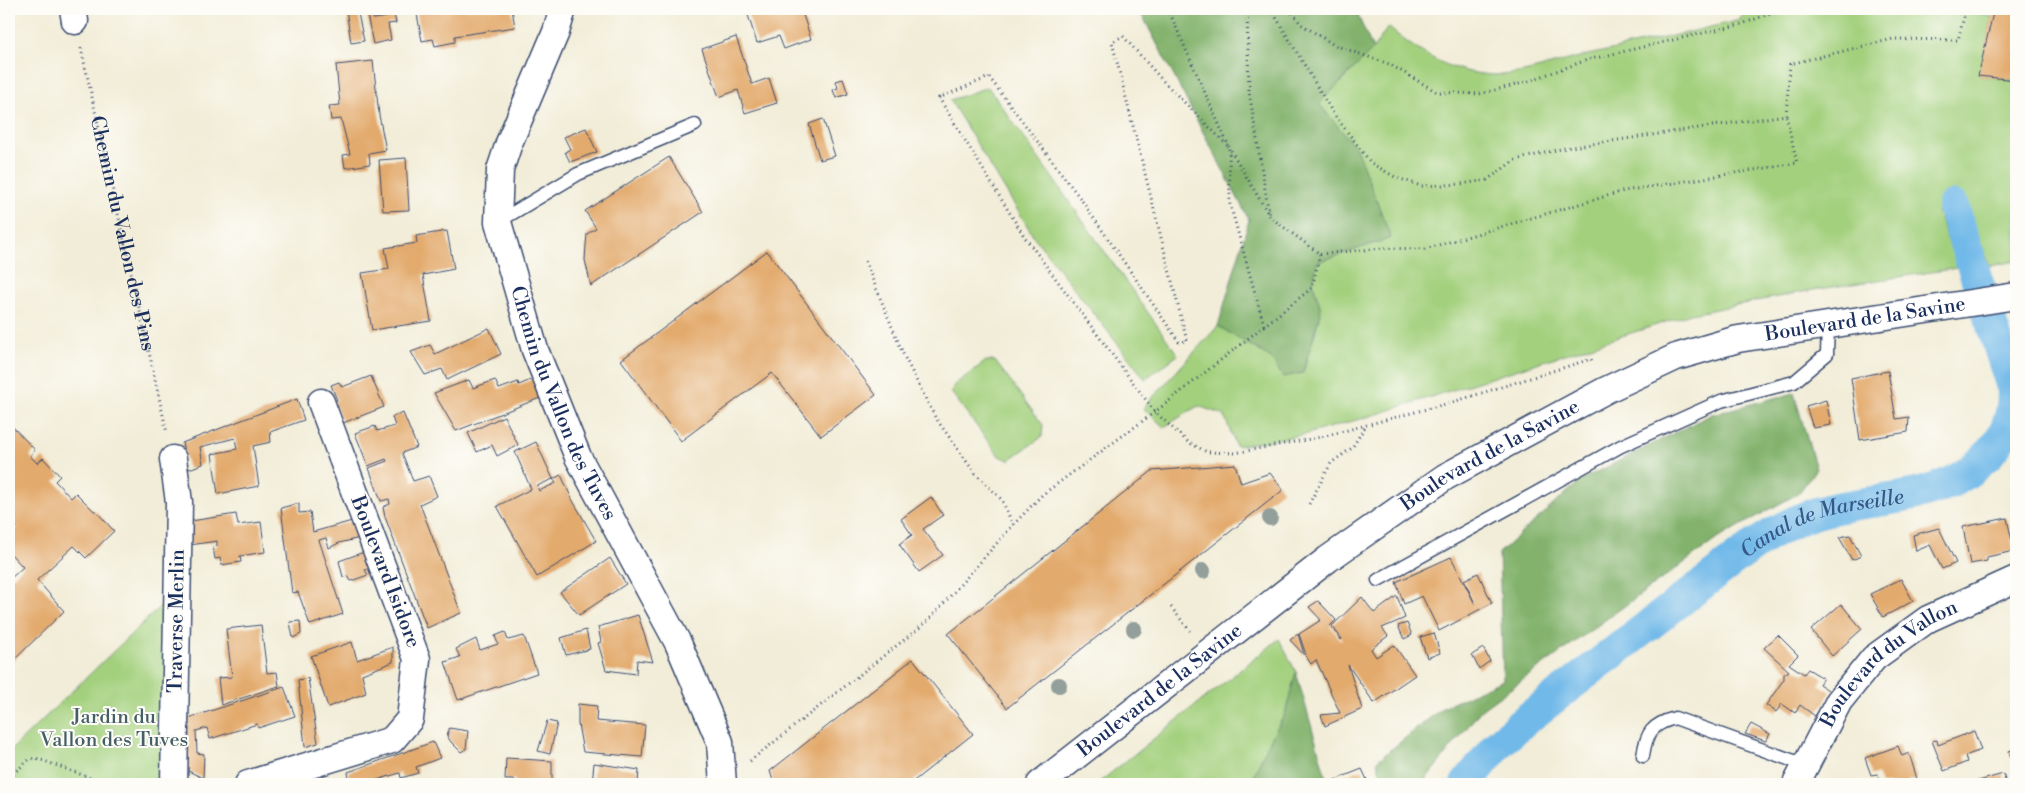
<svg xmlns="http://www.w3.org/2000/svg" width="2025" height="793" font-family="'Libre Bodoni',serif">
  <rect width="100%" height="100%" fill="#fdfcf7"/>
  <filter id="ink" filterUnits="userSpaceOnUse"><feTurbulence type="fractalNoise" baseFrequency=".02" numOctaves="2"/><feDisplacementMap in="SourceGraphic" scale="10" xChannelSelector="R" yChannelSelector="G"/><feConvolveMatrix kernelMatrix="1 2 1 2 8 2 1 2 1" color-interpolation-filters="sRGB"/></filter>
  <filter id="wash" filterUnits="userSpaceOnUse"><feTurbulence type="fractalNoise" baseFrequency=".0096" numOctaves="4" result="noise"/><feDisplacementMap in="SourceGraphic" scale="20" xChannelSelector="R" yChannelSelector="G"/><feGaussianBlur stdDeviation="1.12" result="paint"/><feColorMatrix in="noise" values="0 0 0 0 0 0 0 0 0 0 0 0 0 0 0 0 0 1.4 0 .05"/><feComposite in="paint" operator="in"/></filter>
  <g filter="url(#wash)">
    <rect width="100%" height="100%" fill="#f2edd8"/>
    <path fill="#a3d07d" stroke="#5f806e" d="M1744 9H1969L1992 17 1979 76 2016 80V261L1990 266 1965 202 1937 211 1958 268 1813 290 1691 314 1371 416 1303 435 1236 446 1224 415 1198 406 1164 427 1143 408 1218 326 1270 357 1283 376 1302 373 1315 333 1321 309 1313 284 1317 262 1391 238 1356 148 1319 104 1373 49 1388 27C1414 49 1441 67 1475 73 1514 80 1543 66 1579 57 1633 45 1686 33 1740 20Z
      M988 87 1178 355 1145 379 1034 237 950 100Z
      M986 361H995L1043 425 1042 437 1009 460 999 456 951 392 954 385Z
      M174 593 168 784H9V752Z
      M1279 639 1296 672 1285 714 1266 748 1250 784H1097Z"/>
    <path fill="#82b26c" stroke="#4e7065" d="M1130 9H1355L1373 49 1319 104 1356 148 1391 238 1317 262 1313 284 1321 309 1303 373 1283 377 1270 357 1218 326 1249 220 1143 17Z
      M1794 393 1816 469 1799 493 1717 539 1481 710 1422 784H1383L1377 761 1442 708 1503 680 1499 553 1581 480 1712 414Z
      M1296 672 1328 784H1250L1266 748 1285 714Z"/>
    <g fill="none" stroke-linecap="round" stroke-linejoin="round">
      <path stroke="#71b9e9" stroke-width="32" id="s1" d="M1466 784 1498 744 1524 721C1580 678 1636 635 1692 592 1727 566 1765 533 1805 517 1859 496 1924 506 1971 470 1998 450 2014 424 2013 390L1953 206"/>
    </g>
    <g id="blocks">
      <path fill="#e3aa6d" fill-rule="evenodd" d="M346 9H357L364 41 351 43Z
        M384 9H393L396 23 388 24 391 40 373 44 367 15H373V19L387 17Z
        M416 9H512L515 27 455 36V42L435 46 433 39 422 41Z
        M746 9H801L811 39 784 49 779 36 757 43Z
        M1994 9H2016V80L1978 76Z
        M736 37 752 84 769 78 777 103 745 113 738 90 719 97 702 49Z
        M373 61 379 115 386 150 369 153 370 164 345 168 343 155 350 154 341 119 331 120 329 106 340 105 336 65Z
        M843 79 848 94 836 98 833 90 838 88 836 81Z
        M823 119 835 156 820 160 809 124Z
        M586 128 597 152 570 162 565 152 570 149 564 137Z
        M669 157 703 212 591 286 585 260 586 245 587 234 596 228 585 211Z
        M406 158 409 210 383 211 379 160Z
        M447 231 454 269 423 275 431 321 372 330 362 273 389 269 385 248 417 243 416 236Z
        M767 251 876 395 821 436 772 373 681 441 621 360Z
        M489 328 501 354 447 380 442 369 425 375 411 352 430 345 435 354Z
        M1888 371 1896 419 1909 417 1908 432 1860 440 1851 378Z
        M371 376 384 407 343 423 334 402 337 400 331 385 339 382 342 387Z
        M533 379 540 398 456 431 434 393 469 380 473 388 495 380 499 389 518 382 519 385Z
        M297 399 304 420 270 432 271 442 253 446 259 486 218 494 212 454 237 449 235 438 200 447 203 464 189 469 182 443Z
        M1826 400 1831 425 1813 428 1806 406Z
        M403 413 417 447 402 453 413 481 429 476 437 496 420 504 461 613 427 628 385 517 383 507 390 504 389 499 381 501 369 468 387 461 386 459 368 466 355 433 375 426 377 431 395 426 392 417Z
        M504 416 518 445 497 456 492 445 477 452 468 433Z
        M9 423 35 450 30 456 37 463 43 458 60 476 55 481 71 498 76 493 94 511H96L114 531 86 558 74 546 37 580 64 611 9 665V580L23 567 9 552V535L17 527 12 522 9 526Z
        M536 442 553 479 561 475 572 499 596 541 537 577 497 506 531 489 515 452ZM553 479 556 483 539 491 537 486Z
        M1235 464 1241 483 1270 473 1283 490 1007 708 948 634 1152 471Z
        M931 497 943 515 923 529 943 555 919 572 899 544 912 535 901 519Z
        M299 503V513L310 512 313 532 352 521 360 538 339 543 329 548 326 538 319 540 343 614 310 625 298 592 292 593 281 508Z
        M236 514 238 525 261 522 265 552 240 556 241 562 221 565 220 558 215 559 213 547 217 546V541L190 545 191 521Z
        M2007 518 2014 551 1987 557V561L1970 564 1963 527Z
        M1939 528 1956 563 1942 569 1930 545 1916 551 1913 535Z
        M1850 535 1861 556 1852 560 1839 537Z
        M364 552 370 568 365 570 368 575 351 581 348 576 343 577 339 561Z
        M1451 557 1475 604 1464 580 1478 573 1492 603 1439 631 1422 596 1404 604 1396 582Z
        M610 558 626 584 579 615 560 592Z
        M1901 579 1913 601 1883 617 1870 594Z
        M1397 596 1405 618 1382 628 1388 636 1371 649 1376 657 1394 645 1415 675 1374 703 1348 665 1362 709 1325 726 1321 715 1340 713 1316 660 1311 664 1307 658 1299 634 1321 620 1309 607 1318 601 1324 607 1336 620 1330 626 1341 640 1342 639 1332 626 1362 597 1374 613Z
        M1841 604 1862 629 1832 656 1811 630Z
        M638 615 653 662 637 660 636 674 606 670 598 643 601 642 598 627Z
        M300 621 301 634 293 638 290 622Z
        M1407 623 1412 635 1404 639 1398 626Z
        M261 625 267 673 277 672 279 686 221 705 218 678 232 677 226 629Z
        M586 630 590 649 566 655 561 638Z
        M505 632 508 640 524 636 537 673 458 700 445 662 460 657 456 649 476 639 480 650 498 644 495 636Z
        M1434 633 1440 653 1427 658 1420 637Z
        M1298 634 1304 655 1290 640Z
        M1778 635 1798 655 1789 664 1804 674 1808 669 1823 678 1819 684 1831 692 1815 716 1800 705 1795 713 1782 704 1776 712 1766 705 1784 679V674L1789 671 1764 648Z
        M352 642 357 660 393 647V662L362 674 366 693 328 707 311 656Z
        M1483 648 1490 661 1479 669 1472 655Z
        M913 659 973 734 910 784H774L770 771Z
        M308 678 318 743 305 747 298 680Z
        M284 687 295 716 258 728 257 724 210 739 207 728 196 731 197 753 204 754 203 778 184 769 186 719Z
        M578 704 597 706 596 721 645 725 642 757 583 752 578 724Z
        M547 721 557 723 550 754 538 751Z
        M1751 724 1770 734 1766 741 1745 734Z
        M449 728 468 731 466 749 461 752 451 742 447 736Z
        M1974 731 1981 750 1965 756 1967 762 1944 771 1932 741 1937 740 1938 745Z
        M433 742 440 758 416 767 418 773 401 778 400 773 370 782V784H338L349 781 348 772Z
        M1898 746 1902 756 1909 753 1917 779 1907 782 1908 784H1881L1877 774 1871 775 1865 758Z
        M2016 749V772L2009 751Z
        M506 758 552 761V784H515V780H505Z
        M594 763 639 770 638 784H592Z
        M1362 769 1369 784H1334L1332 781Z
        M2003 774 2006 783 1976 784 1975 782Z"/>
    </g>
  </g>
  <g filter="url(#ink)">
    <use href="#blocks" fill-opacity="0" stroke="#3b4c70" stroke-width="1"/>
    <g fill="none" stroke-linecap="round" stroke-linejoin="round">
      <g stroke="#3b4c70" stroke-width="15">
        <path id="lane" d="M498 222 578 174 695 125
          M1378 580 1621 446 1721 401 1794 382 1827 354 1828 324
          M1643 756C1646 733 1652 724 1675 718L1805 765"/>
      </g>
      <g stroke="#3b4c70" stroke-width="29">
        <g id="street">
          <path d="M73 9 75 21"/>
          <path id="s3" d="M563 9 556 32 509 143 500 170 498 222 535 350 578 457 678 643 720 742 723 784"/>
          <path d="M173 459 179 502 174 784"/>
          <path d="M248 784 392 740 410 719 417 659 321 402"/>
          <path id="s4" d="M1040 784 1328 559 1445 477 1606 390 1676 357 1738 339 2016 296"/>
          <path id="s5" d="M1796 784 1839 701 1874 658 1928 619 2016 579"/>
        </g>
      </g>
      <g stroke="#3b4c70" stroke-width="3" stroke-dasharray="1 4" stroke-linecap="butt">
        <path d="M1247 9 1249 91 1269 214"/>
        <path d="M1271 9 1333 113 1371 163 1395 177 1421 186 1461 184 1487 180 1515 160 1565 148 1786 115 1790 64 1893 39 1958 40 1966 9"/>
        <path d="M1289 9 1301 24 1334 45 1389 64 1437 92 1479 94 1523 83 1587 60 1742 24 1782 9"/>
        <path d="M1929 9 1965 14"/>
        <path id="s2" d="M81 48 167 433"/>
        <path d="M1320 254 1383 248 1425 249 1624 191 1797 163 1786 115"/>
        <path d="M865 261 904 356 935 417 974 472 1002 500 1013 525"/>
        <path d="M1264 325 1230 204 1229 147 1164 82 1123 36 1112 42 1187 341 1179 342 1080 198 989 77 939 98 1024 236 1155 412 1188 442 1207 452 1235 453 1321 437 1453 402 1591 359 1593 364"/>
        <path d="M1309 504 1331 463 1352 448 1366 425"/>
        <path d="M1171 607 1190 631"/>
        <path d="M750 761 928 621 1013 525 1042 495 1155 412 1312 288 1320 254 1270 217 1229 147 1168 9"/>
        <path d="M9 777 30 759 36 758 107 784"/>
      </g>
      <use href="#lane" stroke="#fff" stroke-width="12"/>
      <use href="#street" stroke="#fff" stroke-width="26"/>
    </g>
    <g fill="#929f9a">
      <circle cx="1270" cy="518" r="8"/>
      <circle cx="1203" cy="571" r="8"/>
      <circle cx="1134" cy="629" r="8"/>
      <circle cx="1059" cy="685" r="8"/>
    </g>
  </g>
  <g text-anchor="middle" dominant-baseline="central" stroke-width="4" stroke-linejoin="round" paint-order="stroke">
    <g font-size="20" fill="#1b2f5e" stroke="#fdfcf7">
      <text stroke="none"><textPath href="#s2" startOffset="190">Chemin du Vallon des Pins</textPath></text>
      <text stroke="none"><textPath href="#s4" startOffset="962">Boulevard de la Savine</textPath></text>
      <text stroke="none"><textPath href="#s3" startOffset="418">Chemin du Vallon des Tuves</textPath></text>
      <text stroke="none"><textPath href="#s4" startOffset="558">Boulevard de la Savine</textPath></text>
      <text transform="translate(385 572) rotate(69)">Boulevard Isidore</text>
      <text transform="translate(177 621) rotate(-89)">Traverse Merlin</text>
      <text stroke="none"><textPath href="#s5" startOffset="156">Boulevard du Vallon</textPath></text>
      <text stroke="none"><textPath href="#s4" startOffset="152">Boulevard de la Savine</textPath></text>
    </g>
    <g font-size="20" fill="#445f67" stroke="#fdfcf7">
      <text x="114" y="717">Jardin du<tspan x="114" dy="23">Vallon des Tuves</tspan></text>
    </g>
    <g font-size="21" font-style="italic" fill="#355888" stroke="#fdfcf7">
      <text stroke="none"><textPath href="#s1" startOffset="448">Canal de Marseille</textPath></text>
    </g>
  </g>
  <rect width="2025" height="793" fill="none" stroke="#fdfcf7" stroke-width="30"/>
</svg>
